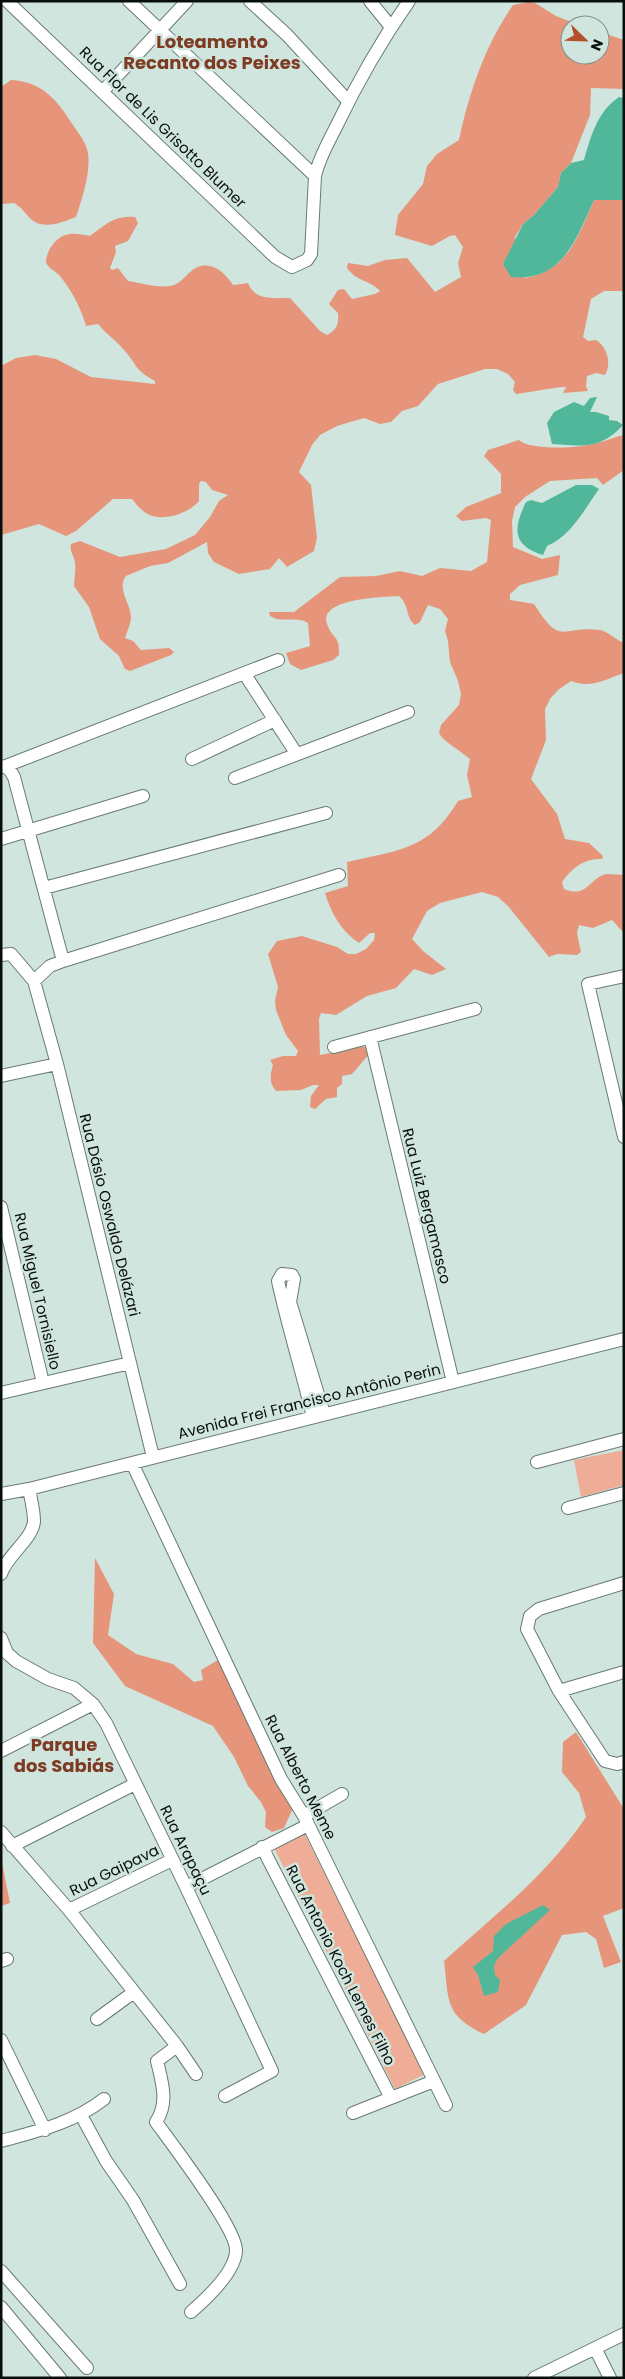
<svg xmlns="http://www.w3.org/2000/svg" width="625" height="2379" font-family="Poppins,sans-serif">
  <rect width="100%" height="100%" fill="#d0e5dd"/>
  <path fill="#efac96" d="M624 1450V1485L581 1497 574 1460Z
    M304 1833 425 2074 395 2089 274 1848Z"/>
  <path fill="#e6957a" d="M529 2 535 3 556 16 579 25H570V55H600V32L624 40V89L591 88 590 115 571 163 561 173 558 187 534 215 523 224 515 237 525 278C568 271 578 236 594 200H624V291H604L591 299 583 337 588 341 596 340C607 347 612 363 605 375L596 373 587 376 586 386 588 391 563 393 566 387C561 386 525 393 516 394L513 390 515 382 508 374 497 369H485L438 384 418 406 402 411 391 422 380 424 364 418 337 426 320 435 312 445 299 472 311 485 317 538 314 551 287 567 279 558 270 569 239 574 214 562 208 553 207 542 168 563 150 566 126 576C116 589 132 605 131 619 130 625 127 632 125 638L133 641 141 650 169 648 174 652 171 655 130 671 125 669 119 656 100 639 89 607 74 586C74 579 76 571 75 563 75 556 69 552 71 544L80 541 120 557 166 549 195 535 210 517 219 501 228 495 212 490 206 482 201 481 199 484V501C188 514 161 523 146 513 141 510 136 504 132 499H113L76 531 66 536 39 524 1 535V366L16 358 35 355 56 359 91 377 155 384V381C133 369 138 365 124 350 116 340 106 334 98 324L86 326C81 308 72 291 60 276 56 271 49 269 46 263 46 250 57 235 70 234 76 233 84 235 90 236 106 224 115 215 135 217L138 223 128 241 115 246 116 252 110 268 112 270 118 268 128 281C141 283 157 288 170 286 183 284 187 271 198 267 213 261 226 274 233 285L248 283C255 301 272 298 290 298L320 331 327 335C337 330 339 324 338 313L329 304 338 290 344 289 352 299 375 294 380 291C370 280 357 282 347 268L348 263 368 266 385 260 407 258 435 292 461 277 458 263 463 247 455 235 450 236 432 246 395 235 398 215 423 184 427 166 437 154 459 140C469 93 485 45 513 5Z
    M11 80C43 82 57 100 73 125 79 134 86 142 88 153 91 172 82 199 76 217 63 222 45 230 32 220 26 215 22 207 14 203L1 204V87Z
    M624 435V470L603 485 597 478 550 481 525 497 515 507 512 521 513 547 542 559 560 555 558 575 520 585 510 594V600L534 604C562 648 560 625 600 630 607 631 616 640 624 643V673C606 679 590 689 571 681L558 690 550 699 545 709 546 740 531 779 557 814 565 839 589 843 603 856 602 859C584 858 572 868 562 882L564 889C588 899 589 877 607 874 612 874 619 875 624 875V933L612 920 593 928 579 925 577 933 581 952 577 955 557 954 549 957 508 906 498 897 482 892 440 903 427 911 412 939 423 951 446 969 432 975 414 969 396 988 367 996 336 1015 321 1013 319 1019 320 1055 361 1047H370V1053L352 1074 342 1076V1084L337 1088V1097L326 1099 315 1109 310 1107 311 1096 319 1085H313L301 1090 276 1091C269 1084 270 1074 273 1065L270 1060 283 1056H296L298 1051 286 1035 276 1010 275 1001 278 987 268 954 277 941 302 936 337 947 348 954H356L366 949 374 940 375 933H370L359 943C341 931 331 913 325 893L348 886 347 862C398 850 428 851 458 801L472 797 467 775 470 759C462 752 443 741 439 733L441 725 459 705 461 694 458 681 450 662 448 641 445 631 448 619 440 609 428 605 420 622 415 625C405 617 410 606 399 596 384 597 318 598 327 624 333 640 340 635 339 655L333 660 301 670 290 664 286 653 310 646 308 623C297 615 282 624 270 616L269 612H294L340 577 376 576 400 571 422 576 440 568 471 571 487 562 491 520 486 518 462 521 456 516 466 507 501 493V474L484 456 488 450 519 440C530 451 582 448 597 443 606 441 614 437 624 435Z
    M95 1558 114 1594 108 1635 136 1654 173 1664 194 1682 203 1680 201 1670 218 1660 279 1788 294 1806 284 1828 272 1832 265 1827 266 1812 261 1802 248 1786 234 1757 213 1726 125 1686 93 1643Z
    M576 1732 624 1809V1908L603 1916 621 1962 604 1968 596 1939 586 1932 562 1935 526 2005 484 2034C444 2015 449 2000 444 1961 494 1916 549 1873 586 1817L579 1793 562 1772 563 1742Z
    M1 1858 10 1903 1 1906Z"/>
  <path fill="#51b79a" d="M619 97 624 98V200H594C576 239 563 282 511 277L503 264 523 224 534 215 558 187 561 173 571 163 584 160C591 136 597 112 619 97Z
    M597 397 590 412H596L609 416V420L617 421 623 425C600 450 583 446 552 444L547 423 554 412 574 402 584 406 590 398Z
    M576 485H592L599 489C584 510 571 536 547 546L543 555C512 545 513 529 526 502L531 500 542 503Z
    M543 1905 550 1910 498 1958 494 1966 495 1975 500 1980 498 1992 484 1996 478 1975 473 1967 493 1951 494 1936 506 1924Z"/>
  <g fill="none" stroke-linecap="round" stroke-linejoin="round">
    <g stroke="#687a73" stroke-width="14">
      <path id="minor" d="M7 1 275 257 292 267 307 260 311 254 315 176C319 158 328 143 336 127 357 83 381 41 409 1
        M129 1 315 176
        M250 1 287 35 348 101
        M370 1 391 27
        M103 91 187 1
        M244 673 296 753
        M192 759 275 720
        M1 766 9 769 14 777 63 961
        M3 767 278 660
        M235 778 408 712
        M1 839 143 796
        M44 888 326 813
        M1 955 11 954 34 981 57 1064 153 1457
        M624 976 588 984 624 1137
        M34 981 50 966 63 961 339 875
        M370 1037 453 1382
        M334 1047 475 1009
        M1 1076 57 1064
        M1 1207 43 1383
        M1 1393 130 1363
        M313 1417C302 1371 288 1327 278 1281L282 1274 292 1275 294 1279 290 1302 324 1414
        M537 1462 624 1439
        M132 1463 281 1779 304 1816 446 2105
        M1 1494 29 1489 624 1339
        M568 1508 624 1493
        M1 1574C7 1555 33 1539 34 1521 34 1511 31 1499 29 1489
        M624 1583 539 1609 530 1616 527 1629 559 1691 605 1761 617 1764 624 1762
        M1 1638 7 1653 16 1661 48 1679 74 1688 93 1704 106 1723 186 1887 272 2071 225 2096
        M559 1691 624 1672
        M1 1751 93 1704
        M304 1816 342 1794
        M1 1832 69 1910 177 2046 196 2074
        M12 1846 135 1784
        M262 1847 391 2098
        M186 1887 308 1825
        M69 1910 172 1860
        M1 1961 7 1959
        M97 2019 134 1992
        M1 2040 45 2130
        M177 2046 157 2061C162 2082 169 2103 156 2122 171 2143 238 2230 236 2251 235 2272 206 2299 191 2312
        M353 2113 434 2081
        M81 2115 106 2161 133 2200 180 2284
        M1 2141C38 2131 73 2123 104 2099
        M1 2271 87 2368
        M1 2307 60 2378
        M595 2348 610 2378
        M534 2378 624 2334"/>
    </g>
    <use href="#minor" stroke="#fff" stroke-width="12"/>
  </g>
  <g text-anchor="middle" dominant-baseline="central" stroke-width="5" stroke-linejoin="round" paint-order="stroke">
    <g font-size="15" fill="#080e0c" stroke="#d0e5dd">
      <text transform="translate(163 127) rotate(44)">Rua Flor de Lis Grisotto Blumer</text>
      <text transform="translate(427 1206) rotate(76)">Rua Luiz Bergamasco</text>
      <text transform="translate(110 1215) rotate(76)">Rua Dásio Oswaldo Delázari</text>
      <text transform="translate(38 1291) rotate(77)">Rua Miguel Tornisiello</text>
      <text transform="translate(309 1401) rotate(-14)">Avenida Frei Francisco Antônio Perin</text>
      <text transform="translate(301 1777) rotate(63)">Rua Alberto Meme</text>
      <text transform="translate(186 1850) rotate(64)">Rua Arapaçu</text>
      <text transform="translate(114 1870) rotate(-26)">Rua Gaipava</text>
      <text transform="translate(341 1965) rotate(63)">Rua Antonio Koch Lemes Filho</text>
    </g>
    <g font-size="18" font-weight="bold" fill="#7e3b24" stroke="#d0e5dd">
      <text x="212" y="41">Loteamento<tspan x="212" dy="21">Recanto dos Peixes</tspan></text>
      <text x="64" y="1744">Parque<tspan x="64" dy="21">dos Sabiás</tspan></text>
    </g>
  </g>
  <rect width="625" height="2379" fill="none" stroke="#080e0c" stroke-width="5"/>
  <g transform="translate(585 40) rotate(113)"><circle r="24" fill="#d0e5dd" stroke="#808f89"/>
  <path d="M0-4L9 19L0 12L-9 19Z" fill="#b54e2a"/>
  <text y="-8" font-size="14" font-weight="bold" text-anchor="middle" fill="#080e0c">N</text>
  </g>
</svg>
